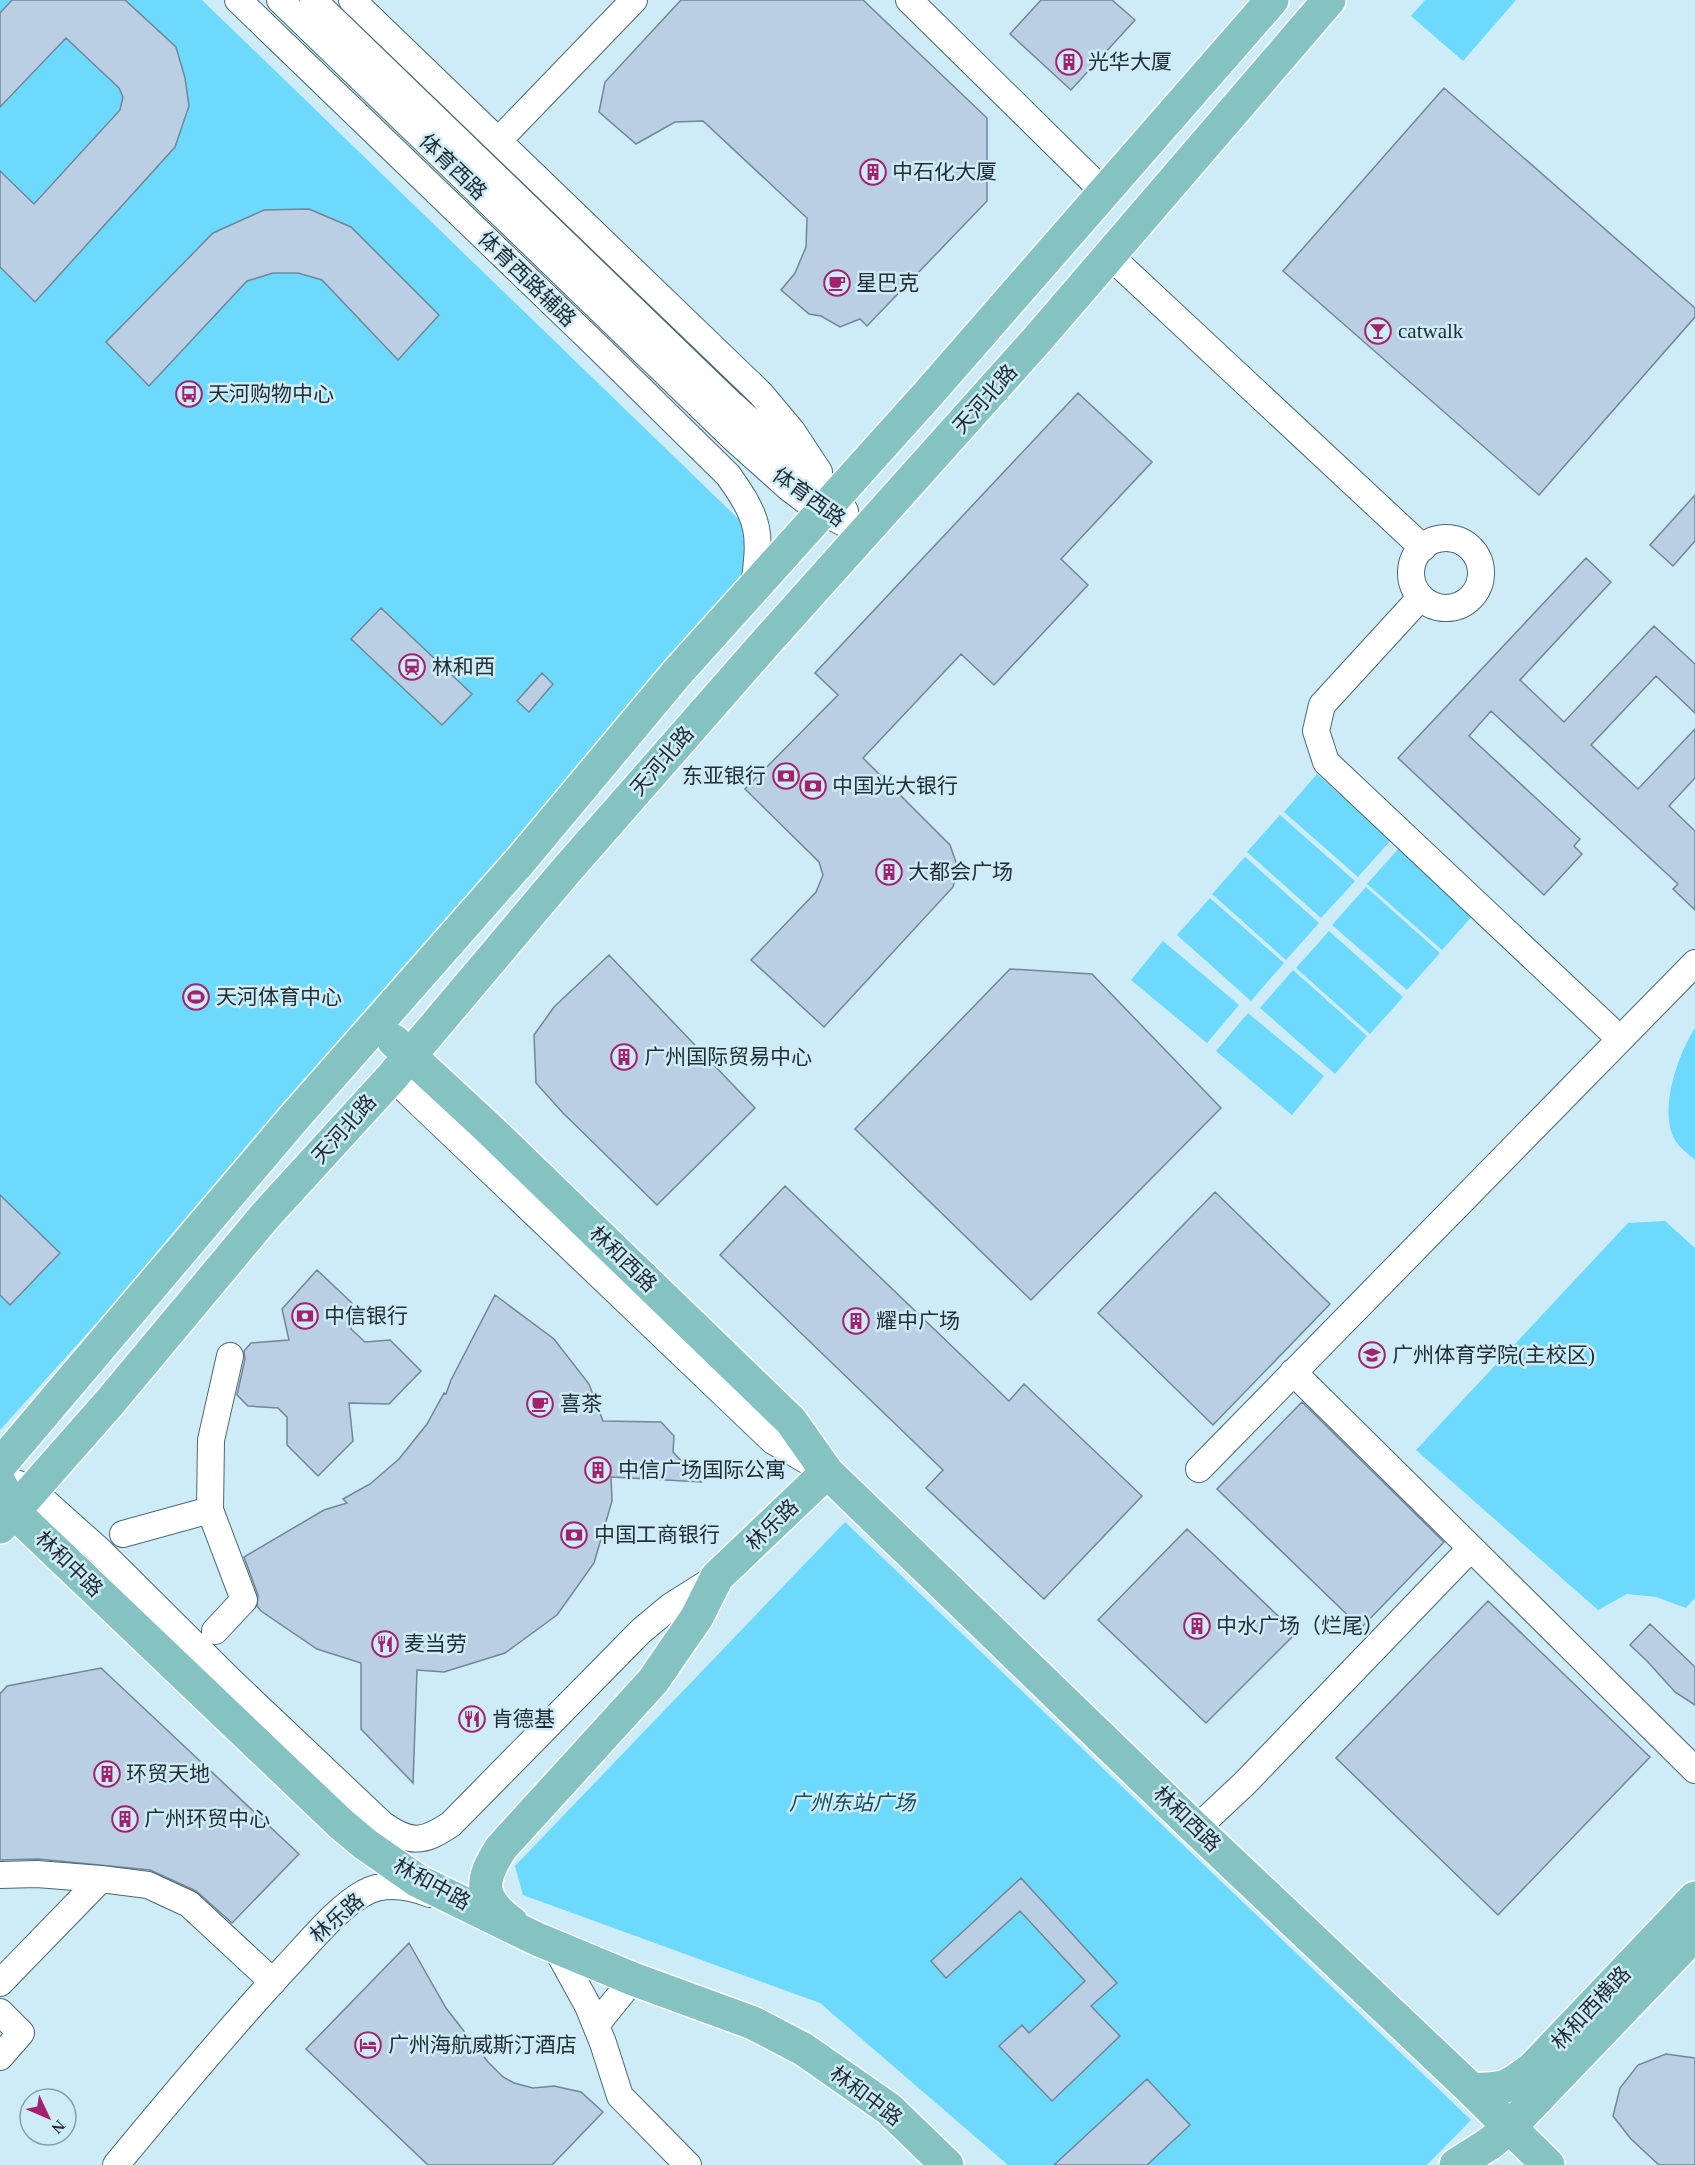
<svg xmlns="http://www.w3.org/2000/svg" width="1695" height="2165" font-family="'Times New Roman','Noto Sans SC',serif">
  <rect width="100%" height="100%" fill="#cdecf8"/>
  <path fill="#6dd9fc" d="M0 0H202L784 563 0 1430Z
    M1425 0H1516L1463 61 1411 16Z
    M1317 774 1391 840 1358 877 1284 812Z
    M1280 815 1355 881 1321 918 1247 852Z
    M1400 847 1475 913 1442 950 1367 884Z
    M1245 857 1319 923 1286 960 1212 894Z
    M1366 887 1440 953 1407 990 1332 925Z
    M1210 898 1284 963 1251 1001 1177 935Z
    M1329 931 1403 997 1370 1034 1296 968Z
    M1163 941 1239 1005 1207 1043 1131 980Z
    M1293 970 1367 1036 1335 1074 1260 1008Z
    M1248 1013 1324 1076 1292 1115 1216 1051Z
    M1695 1028V1160C1689 1154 1679 1148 1675 1140 1658 1111 1678 1054 1695 1028Z
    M1665 1221 1695 1248V1598L1686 1608 1656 1597 1627 1594 1598 1610 1416 1450 1628 1223Z
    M845 1522 1471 2120 1427 2165H1008L820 2003 523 1895 515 1866Z"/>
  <path fill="#bacfe3" stroke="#728699" stroke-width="1.5" d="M12 0H125L176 47 185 78 189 106 175 147 35 302 0 267V171L34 204 120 110 123 97 119 88 66 38 0 107V13Z
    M681 0H863L987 118V201L867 326 860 319 840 327 821 316 809 314 781 290 795 273 806 247 807 218 703 121 675 122 636 144 599 112 605 82Z
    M1041 0H1112L1135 20 1071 90 1010 34Z
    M1444 88 1695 308V317L1539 495 1283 271Z
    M309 209 351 227 439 315 398 360 322 280 298 273H273L247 281 149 386 106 342 213 233 264 210Z
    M1078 393 1152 462 1061 559 1088 585 994 685 961 654 863 758 950 845 958 868 953 887 824 1027 751 960 816 892 823 875 819 862 745 789 838 695 815 673Z
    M1695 495V541L1673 566 1650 545Z
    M1586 558 1611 582 1520 680 1564 722 1654 626 1695 664V713L1656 676 1591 745 1638 789 1695 729V778L1669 806 1695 831V910L1673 889 1678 884 1491 711 1469 736 1580 839 1574 846 1582 854 1544 895 1398 758Z
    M381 608 472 694 442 725 351 639Z
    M542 673 553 684 529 712 517 701Z
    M609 955 755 1108 657 1205 563 1113 536 1083 534 1035 554 1007Z
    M1010 969 1092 974 1221 1108 1031 1300 855 1129Z
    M785 1186 1009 1401 1024 1384 1142 1496 1044 1599 926 1488 943 1470 720 1255Z
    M1215 1192 1330 1304 1213 1425 1098 1313Z
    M0 1195 60 1253 10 1305 0 1295Z
    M317 1270 352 1303 351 1329 365 1342 390 1340 421 1371 389 1404 349 1403 353 1441 318 1476 287 1445V1417L278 1408 248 1406 237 1395 245 1359 244 1351 251 1343 289 1340 282 1309Z
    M495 1295 554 1339 589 1384 603 1421 661 1422 674 1436 673 1452 701 1482 611 1477 612 1501 594 1563 557 1615 505 1653 444 1672 417 1670 413 1783 361 1729V1663L317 1649 261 1611 257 1606 258 1595 244 1557 324 1510 347 1503 343 1499 370 1484 399 1459 427 1424 444 1393 446 1394 451 1380Z
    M1302 1402 1444 1542 1361 1628 1217 1489Z
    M1187 1529 1296 1633 1206 1723 1098 1620Z
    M1488 1601 1650 1757 1498 1915 1336 1758Z
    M1650 1624 1695 1667V1705L1675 1692 1647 1661 1630 1645Z
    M101 1668 299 1854 232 1923 196 1891 150 1870 38 1859 0 1860V1694L7 1686Z
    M1021 1878 1117 1983 1091 2006 1120 2036 1052 2101 999 2046 1022 2025 1029 2033 1085 1981 1020 1911 946 1978 931 1961Z
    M409 1943 446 2008 488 2062 503 2077 514 2083 533 2088 554 2086 581 2092 603 2112 552 2165H428L306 2049Z
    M1666 2054 1695 2058V2165H1659L1631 2139 1613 2116 1620 2088 1638 2065Z
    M1147 2079 1190 2125 1147 2165H1054Z"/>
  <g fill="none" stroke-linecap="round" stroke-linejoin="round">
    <g stroke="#4c6872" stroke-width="28">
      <path id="minor" d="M238 0 602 351 728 475C761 521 761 533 754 587
        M280 0 732 437 789 488 814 507 864 534
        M313 0 726 399 835 498 845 511
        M352 0 761 394 792 431 819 472
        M909 0 1105 193
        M499 140 634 0
        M1110 256 1423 548
        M1411 573a35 35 0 1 1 70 0a35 35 0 1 1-70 0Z
        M1421 597 1322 705 1316 731 1326 762 1620 1039
        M392 1077 773 1441 823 1470
        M1199 1469 1695 963
        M16 1483 33 1491 99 1550 231 1681 382 1824C410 1844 423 1843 451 1824L641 1631 671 1606 717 1577
        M210 1510 244 1600 215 1631
        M123 1534 210 1510 211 1440 230 1356
        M1471 1548 1695 1770
        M1196 1829 1245 1783 1471 1548 1293 1372
        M0 1875 37 1874 101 1879
        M555 1946 588 2006 603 2043 620 2096 688 2165
        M0 1983 101 1879 148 1885 189 1904 273 1982
        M0 2012 21 2033 0 2057
        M596 2025 633 1979
        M116 2165C172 2097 228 2030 288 1965 309 1943 338 1907 364 1893 385 1881 409 1886 430 1894"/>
    </g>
    <g stroke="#fff" stroke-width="36">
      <path id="major" d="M394 1041 487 1127 791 1421 827 1472 1196 1829 1471 2089 1548 2165
        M0 1465 293 1119 521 860 677 673 928 394 1272 0
        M0 1484 14 1512 340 1823 365 1844 418 1881 537 1939 633 1979 753 2023 803 2049 889 2109 947 2165
        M0 1527 110 1402 265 1216 392 1077 564 873 761 648 1036 341 1329 0
        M512 1923C479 1898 479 1882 501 1848L653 1681 697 1617 717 1577 827 1472
        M1471 2089C1503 2090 1507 2088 1532 2069L1695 1898
        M1456 2165 1489 2144 1509 2128 1695 1934"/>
    </g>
    <use href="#minor" stroke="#fff" stroke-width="26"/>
    <use href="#major" stroke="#85c2c2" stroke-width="33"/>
  </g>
  <defs>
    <g id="building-ring" transform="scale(1.35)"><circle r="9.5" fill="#cdecf8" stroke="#a4216e" stroke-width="1.5"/><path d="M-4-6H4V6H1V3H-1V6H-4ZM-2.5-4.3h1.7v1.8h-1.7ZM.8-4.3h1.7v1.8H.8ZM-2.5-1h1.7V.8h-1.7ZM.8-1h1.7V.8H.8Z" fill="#a4216e"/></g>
    <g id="cafe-ring" transform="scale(1.35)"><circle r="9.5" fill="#cdecf8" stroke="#a4216e" stroke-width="1.5"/><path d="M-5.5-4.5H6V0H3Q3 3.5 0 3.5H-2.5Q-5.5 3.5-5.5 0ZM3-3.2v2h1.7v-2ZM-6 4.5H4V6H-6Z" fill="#a4216e"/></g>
    <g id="bar-ring" transform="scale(1.35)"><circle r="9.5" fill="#cdecf8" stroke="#a4216e" stroke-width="1.5"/><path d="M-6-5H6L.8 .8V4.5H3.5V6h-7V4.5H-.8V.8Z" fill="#a4216e"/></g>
    <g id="bus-ring" transform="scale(1.35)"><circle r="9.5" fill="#cdecf8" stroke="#a4216e" stroke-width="1.5"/><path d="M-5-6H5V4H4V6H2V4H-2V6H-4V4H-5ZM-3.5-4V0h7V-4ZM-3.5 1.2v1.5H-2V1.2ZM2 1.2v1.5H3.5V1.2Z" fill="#a4216e"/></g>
    <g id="station-ring" transform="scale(1.35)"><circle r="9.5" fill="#cdecf8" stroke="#a4216e" stroke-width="1.5"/><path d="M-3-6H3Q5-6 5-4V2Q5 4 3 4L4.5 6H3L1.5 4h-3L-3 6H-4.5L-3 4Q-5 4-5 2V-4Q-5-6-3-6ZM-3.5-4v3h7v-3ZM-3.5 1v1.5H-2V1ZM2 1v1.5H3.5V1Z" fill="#a4216e"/></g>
    <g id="bank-ring" transform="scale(1.35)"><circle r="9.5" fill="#cdecf8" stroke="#a4216e" stroke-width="1.5"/><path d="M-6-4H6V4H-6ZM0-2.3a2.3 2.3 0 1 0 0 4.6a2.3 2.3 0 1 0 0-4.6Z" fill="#a4216e"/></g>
    <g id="stadium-ring" transform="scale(1.35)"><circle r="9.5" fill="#cdecf8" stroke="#a4216e" stroke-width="1.5"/><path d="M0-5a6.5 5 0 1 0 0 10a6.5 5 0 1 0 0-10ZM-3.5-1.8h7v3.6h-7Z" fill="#a4216e"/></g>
    <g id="university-ring" transform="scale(1.35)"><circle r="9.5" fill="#cdecf8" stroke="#a4216e" stroke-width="1.5"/><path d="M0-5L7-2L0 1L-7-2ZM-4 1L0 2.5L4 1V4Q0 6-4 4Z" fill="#a4216e"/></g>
    <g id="restaurant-ring" transform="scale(1.35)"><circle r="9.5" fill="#cdecf8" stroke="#a4216e" stroke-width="1.5"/><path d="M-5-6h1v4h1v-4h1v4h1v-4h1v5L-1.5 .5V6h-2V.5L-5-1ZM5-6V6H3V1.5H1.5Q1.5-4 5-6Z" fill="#a4216e"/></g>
    <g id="hotel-ring" transform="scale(1.35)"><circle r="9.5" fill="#cdecf8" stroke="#a4216e" stroke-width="1.5"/><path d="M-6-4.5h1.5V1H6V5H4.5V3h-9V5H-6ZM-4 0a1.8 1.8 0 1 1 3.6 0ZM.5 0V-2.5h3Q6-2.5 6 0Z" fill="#a4216e"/></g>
  </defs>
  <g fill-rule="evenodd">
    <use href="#building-ring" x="1069" y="62"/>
    <use href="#building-ring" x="873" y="172"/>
    <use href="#cafe-ring" x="837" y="283"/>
    <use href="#bar-ring" x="1378" y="331"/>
    <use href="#bus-ring" x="189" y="394"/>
    <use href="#station-ring" x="412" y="667"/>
    <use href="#bank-ring" x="786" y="776"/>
    <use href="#bank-ring" x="813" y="786"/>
    <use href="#building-ring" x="889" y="872"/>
    <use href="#stadium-ring" x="196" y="997"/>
    <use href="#building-ring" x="624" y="1057"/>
    <use href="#bank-ring" x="305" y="1316"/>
    <use href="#building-ring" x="856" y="1321"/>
    <use href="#university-ring" x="1372" y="1355"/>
    <use href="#cafe-ring" x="540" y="1404"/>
    <use href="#building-ring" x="598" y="1470"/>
    <use href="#bank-ring" x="574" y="1535"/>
    <use href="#building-ring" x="1197" y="1626"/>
    <use href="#restaurant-ring" x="385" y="1644"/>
    <use href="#restaurant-ring" x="472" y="1719"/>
    <use href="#building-ring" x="107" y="1774"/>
    <use href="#building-ring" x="125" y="1819"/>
    <use href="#hotel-ring" x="368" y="2045"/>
  </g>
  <g text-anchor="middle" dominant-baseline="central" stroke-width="5" stroke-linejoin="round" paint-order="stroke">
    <g font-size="21" fill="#222e33" stroke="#cdecf8" text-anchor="start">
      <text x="1088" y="62">光华大厦</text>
      <text x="892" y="172">中石化大厦</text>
      <text x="856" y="283">星巴克</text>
      <text x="1398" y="331">catwalk</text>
      <text x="208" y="394">天河购物中心</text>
      <text x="432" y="667">林和西</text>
      <text x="766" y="776" text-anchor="end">东亚银行</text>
      <text x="832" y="786">中国光大银行</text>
      <text x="908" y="872">大都会广场</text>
      <text x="216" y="997">天河体育中心</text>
      <text x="644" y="1057">广州国际贸易中心</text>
      <text x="324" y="1316">中信银行</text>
      <text x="876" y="1321">耀中广场</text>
      <text x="1392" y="1355">广州体育学院(主校区)</text>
      <text x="560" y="1404">喜茶</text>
      <text x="618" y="1470">中信广场国际公寓</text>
      <text x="594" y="1535">中国工商银行</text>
      <text x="1216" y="1626">中水广场（烂尾）</text>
      <text x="404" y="1644">麦当劳</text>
      <text x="492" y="1719">肯德基</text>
      <text x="126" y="1774">环贸天地</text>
      <text x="144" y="1819">广州环贸中心</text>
      <text x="388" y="2045">广州海航威斯汀酒店</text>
    </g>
    <g font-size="21" fill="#222e33" stroke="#cdecf8">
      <text transform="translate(453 167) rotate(44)">体育西路</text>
      <text transform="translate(527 279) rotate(44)">体育西路辅路</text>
      <text transform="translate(985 399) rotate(-48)">天河北路</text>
      <text transform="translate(809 497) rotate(36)">体育西路</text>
      <text transform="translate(662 761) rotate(-49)">天河北路</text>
      <text transform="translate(344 1129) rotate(-48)">天河北路</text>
      <text transform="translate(623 1259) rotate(44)">林和西路</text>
      <text transform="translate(772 1525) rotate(-44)">林乐路</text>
      <text transform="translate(69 1564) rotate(44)">林和中路</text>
      <text transform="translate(1187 1819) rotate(44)">林和西路</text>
      <text transform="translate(432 1884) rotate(29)">林和中路</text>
      <text transform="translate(337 1918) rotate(-41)">林乐路</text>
      <text transform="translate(1591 2008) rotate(-47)">林和西横路</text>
      <text transform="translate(866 2096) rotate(37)">林和中路</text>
    </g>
    <g font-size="21" font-style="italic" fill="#174b5b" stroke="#cdecf8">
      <text x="852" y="1803">广州东站广场</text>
    </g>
  </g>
  <g transform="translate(48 2117) rotate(134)"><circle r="28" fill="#cdecf8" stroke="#89a0a9" stroke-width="1.5"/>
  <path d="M0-4.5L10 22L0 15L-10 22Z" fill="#a4216e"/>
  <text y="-9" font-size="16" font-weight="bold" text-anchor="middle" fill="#222e33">N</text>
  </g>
</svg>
